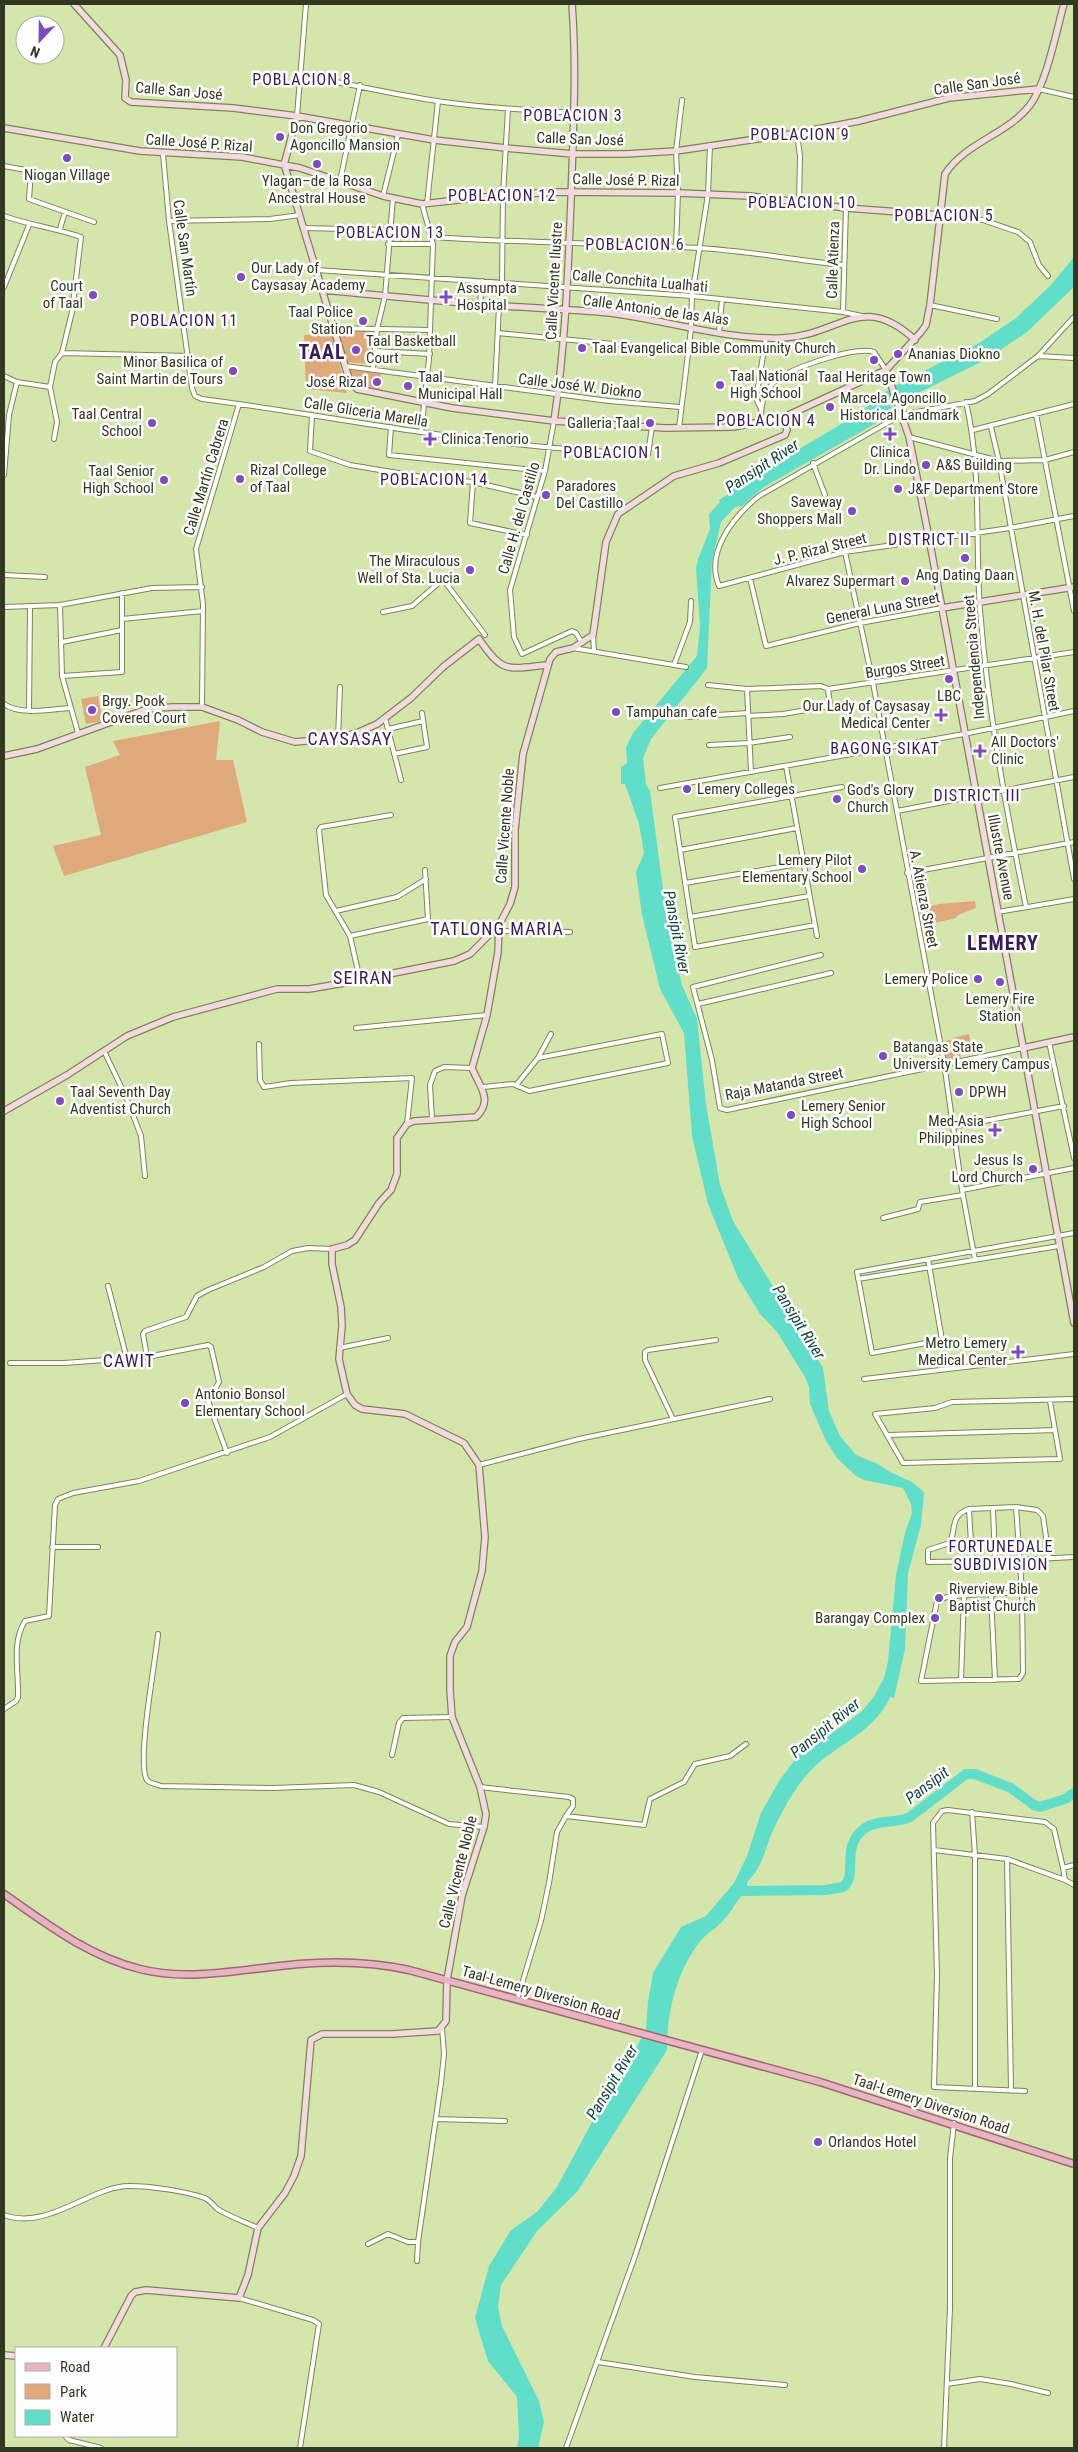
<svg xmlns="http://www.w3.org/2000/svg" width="1078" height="2452" font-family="'Roboto Condensed',sans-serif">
  <rect width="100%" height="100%" fill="#d5e6ad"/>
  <path fill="#dfa97b" d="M336 330 371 331 369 364 346 362Z
    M332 334 347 393 306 389 304 335Z
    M349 370 381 373 379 392 355 385Z
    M98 696 103 721 86 724 81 699Z
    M220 721 216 760H233L247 822 64 876 53 846 101 835 85 767 120 755 113 741Z
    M975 901 976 908 958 915 956 918 922 926 919 909 939 904Z
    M969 1034 971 1044 959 1047 961 1059 946 1061 942 1041 953 1040V1038Z"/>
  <path fill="#61deca" d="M1074 257V287L1027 332 987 359 894 405 878 422 764 487 742 506 735 507 721 522 712 561 707 668 651 739 643 758 646 784 650 791 667 919 682 985 697 1019 706 1104 720 1185 733 1221 823 1368 829 1411 840 1436 856 1455 878 1464 890 1472 912 1482 924 1492 921 1525 908 1573 905 1649 894 1698 890 1697C874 1735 828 1747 804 1778 790 1796 780 1815 771 1835 764 1853 762 1868 747 1882L748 1895H742C735 1904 729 1915 721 1923 714 1930 704 1935 698 1944 676 1974 667 2013 667 2050L577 2192 537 2231 501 2285 498 2307 502 2326 539 2401 544 2422 538 2448H517L519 2437 517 2397 488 2361 475 2318 489 2266 511 2230 537 2212 557 2187 598 2111 623 2073 646 2029 648 2001 653 1973 681 1927 706 1916 734 1883 747 1856 761 1813 779 1781 803 1749H808L824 1739 861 1712 873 1698 884 1678 888 1661 896 1575 905 1533 912 1513 911 1504 903 1488 864 1480 856 1476 837 1458 825 1439 810 1404 809 1387 805 1377 777 1332 760 1314 738 1278 708 1204 692 1136 684 1033 660 989 642 915 636 872 644 853 639 824 625 784H621V767L627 763 626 747 633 733 697 656 700 627 696 568 698 559 710 529 709 514 720 502 719 500 730 493 728 491 733 487 736 488 748 483 747 480 858 414 889 389 979 343 1016 318 1051 285Z"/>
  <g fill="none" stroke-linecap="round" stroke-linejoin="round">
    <path stroke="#61deca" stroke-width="10" d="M740 1891 826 1890 843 1887C859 1875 839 1847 865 1828 878 1819 896 1824 910 1817L966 1774H975L1011 1788 1034 1805 1040 1807 1065 1799 1074 1793"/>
    <g stroke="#798853" stroke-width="6">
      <path id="street" d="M301 76C347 83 391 94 437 101 482 108 528 110 574 113
        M1039 89 1074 97
        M297 116 306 4
        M797 133 800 156 799 203
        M163 154 169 221 192 388 195 396 202 399C276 408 348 422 421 432 496 443 572 451 648 454L652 427
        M4 166 31 171 29 199 94 222
        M340 181 360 85
        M383 196 398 135
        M427 204 438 101
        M940 215 983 220 1018 232 1030 242 1039 265 1048 276
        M4 216C29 225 55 228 81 237L72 312 62 353 55 362 50 387 57 422 54 439
        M169 221 270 219 300 215
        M304 228 389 230
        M60 229 65 212
        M432 237C521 243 611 243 700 248 748 251 795 260 843 265
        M388 244H433
        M676 247 678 193 676 151 682 100
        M317 270 692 296 843 312 862 316
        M502 282 503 195 508 109
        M4 287 29 225
        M480 304 482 281
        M930 305 997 319
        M843 312 846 208
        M333 328 430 330
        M719 332 722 299
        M498 333 688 351
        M375 351 430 354
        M62 353 189 356
        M1038 356 1074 317
        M1074 358 1038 356 988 394 975 401 901 415 759 496C733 517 705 552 719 586L845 552 1010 528 1074 516
        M345 366 609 401 680 407
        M373 369 377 329 385 296 393 198
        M4 376 17 382 50 387
        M495 387 499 306
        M966 402C982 471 975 541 980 610 988 711 1006 809 1026 907
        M761 409 756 398 766 338
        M1036 414 1074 611
        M312 415 310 451 350 465 422 477 473 482 537 497
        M554 421 545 471 510 590 514 637 522 654 572 631 576 633 582 643
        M761 423C761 411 761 400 768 390 771 385 777 379 782 376 800 366 855 346 874 352L886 370
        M391 427 389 455 545 471
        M991 427 999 461 1074 879
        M679 428 691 329 692 296 708 194 710 145
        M973 430 1074 404
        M421 432 429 359 433 244 422 204
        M909 437 999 461 1045 460 1074 452
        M813 463 825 495
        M4 475 9 415 17 382
        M473 482 470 523 527 535
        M845 552 873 683 944 1063 962 1190 975 1260
        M4 575 45 577
        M750 578 766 646 860 623 942 608
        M60 605 62 676 78 733
        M4 607 60 605 152 588 202 587
        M383 612 412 606 441 581 445 582 485 635
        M122 619 203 611
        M593 635 594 651
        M62 642 122 630
        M573 648 686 667
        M674 665 690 622 691 601
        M62 676 122 672V593
        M708 685 747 689 821 686 828 689
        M747 689 751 772
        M828 689 1074 652
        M4 704C21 716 51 709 70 708
        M202 707 203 604 196 549 239 404
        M29 711 30 608
        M748 716 783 714 830 706 828 689
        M686 717 748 713
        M385 718 401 780
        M388 729 423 721
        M338 738 340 687
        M709 745 749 743 790 737
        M394 754 427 747 422 713
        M786 766 817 936
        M660 788 964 734 1074 711
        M897 811 1074 777
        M680 850 797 828
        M907 873 1074 842
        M685 883 804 863
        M336 911 397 897 426 879
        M998 912 1074 899
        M690 917 809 896
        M815 925 695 947 675 817 842 787
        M499 931 570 932
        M350 936 428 919 425 870
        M821 955 693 987 712 1060 720 1108 727 1110 1023 1048
        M360 980 350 936 326 895 319 830 321 827 391 815
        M698 1004 831 973
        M356 1028 487 1015
        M1049 1042 1074 1158
        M259 1044 260 1080 264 1087 291 1083 412 1078 407 1124
        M104 1051 127 1099 141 1136 145 1176
        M517 1084 538 1058 551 1034
        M483 1087 513 1084 529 1091 668 1063 662 1034 538 1058
        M432 1119 430 1085 435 1071 444 1067 472 1068
        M952 1127 1064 1106
        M962 1190 1074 1168
        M883 1218 918 1209 920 1202 963 1195
        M928 1259 942 1340 872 1353 857 1272 1074 1233
        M858 1279 1059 1246
        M108 1286 127 1359
        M339 1348 388 1338
        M147 1357 143 1334 145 1331 186 1317 197 1296 208 1290 264 1267 292 1251 308 1248 332 1249
        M10 1363H64L147 1357 208 1345 211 1347 219 1382 208 1401 227 1453
        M864 1379 1074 1354
        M1050 1401 1060 1459 903 1463 875 1414 935 1408 952 1402 1074 1399
        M673 1419 645 1360V1352L648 1350 716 1340
        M888 1435 1055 1430
        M479 1465 579 1439 770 1399
        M969 1509C950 1515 956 1529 950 1543L928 1550V1562L995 1561 1074 1557
        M993 1509 995 1561
        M52 1547H98
        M972 1561 969 1509 1016 1507 1037 1510 1043 1516 1049 1558
        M964 1595 947 1597 937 1601 921 1681 1019 1679 1023 1673 1022 1592 1016 1507
        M158 1634C156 1659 136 1763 147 1780 150 1784 157 1784 161 1786L273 1788 354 1785 379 1792 449 1824 484 1827
        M961 1680 964 1595 991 1594
        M995 1680 991 1594 1022 1592
        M4 1709 16 1701 18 1697C19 1672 11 1643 25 1621L49 1616 55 1505 58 1499 73 1493 139 1481 270 1437 347 1394
        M392 1755 399 1723 403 1718 452 1717
        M480 1787 569 1797 573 1799V1806L566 1816
        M972 1812 975 1855V2088
        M934 1850 1007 1859 1065 1880
        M1007 1859 1011 2089
        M1074 1865 1063 1868 1065 1880 1074 1885
        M517 2000 541 1921 549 1883 557 1832 566 1816 644 1825 650 1799 684 1782 695 1764 730 1756 746 1744
        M1025 2091 934 2087 937 1975 933 1823 942 1811 948 1810 1045 1822 1054 1829 1063 1868
        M436 2119 505 2121
        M4 2215C48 2231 91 2186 129 2186 150 2186 185 2191 205 2198 211 2201 214 2207 219 2210 231 2217 245 2222 258 2228
        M368 2244 388 2234 408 2242H418L441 2083 444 2054 442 2027
        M417 2261 418 2242
        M239 2298 313 2320 319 2324 300 2448
        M598 2362 695 2377 785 2385
        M947 2384 980 2379 1011 2384 1048 2393
        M65 2436 69 2440 101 2448
        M566 2448 635 2256 702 2050
        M944 2448 950 2308V2158L954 2123"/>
    </g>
    <g stroke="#798853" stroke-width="8">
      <path id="secondary" d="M74 4 120 55 126 80 125 98 131 102 233 108 297 116 434 140 506 148 573 154H625L676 151 797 133 859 121 949 98 1039 89
        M4 128 140 151 242 157 300 168 383 196 422 204 503 195 559 192 678 193 750 196 846 208 940 215
        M284 165 297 116
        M285 167 349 379 357 389 452 408 554 421 665 428 734 427 784 417 886 370 921 332 926 325 930 305 945 174C966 142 1008 134 1030 105 1047 82 1056 32 1064 4
        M323 290C378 295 433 301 489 305 529 308 570 309 610 313 666 320 724 340 782 338 840 336 861 290 915 340
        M886 370 909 437 929 538 1074 1323
        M554 421C565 349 568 274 571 201 573 135 577 70 572 4
        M942 608 1074 587
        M4 756 37 749 147 709 172 707H202L238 720 262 732 295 742 338 738 359 732 377 724 411 698 443 667 479 639C503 674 507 669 547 665
        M1023 1048 1074 1037
        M4 1111 67 1075 127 1036 173 1017 277 989H309L344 983 454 961 470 954 499 925
        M104 2348 131 2296 135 2292 146 2290 239 2298 248 2275 258 2228 285 2193 294 2176 301 2156 311 2040 322 2034H392L438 2031 446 2021 447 1980 462 1896 484 1827 486 1814 480 1787 452 1717 450 1690V1656L455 1642 467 1627 482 1571 485 1537 479 1465 464 1443 405 1414 362 1409 355 1405 347 1394 339 1359 342 1326 341 1307 332 1264V1249L347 1245 355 1240 379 1203 391 1190 397 1174V1138L407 1124 414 1121 476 1117C494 1100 479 1086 472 1068L487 1015 498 952 499 925 510 904 515 887V830L523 754 550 659 556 652 573 648 593 635 606 542 618 514 674 476 719 463 785 435 787 430 784 417
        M4 2355 16 2356"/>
    </g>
    <g stroke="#9f6770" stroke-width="9">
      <path id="primary" d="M4 1894C47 1924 88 1956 140 1969 191 1982 248 1968 299 1964 337 1961 373 1962 409 1970L820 2082 1074 2164"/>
    </g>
    <use href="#street" stroke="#fff" stroke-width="4"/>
    <use href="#secondary" stroke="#f4d9e1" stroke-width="5.5"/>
    <use href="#primary" stroke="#e8b3c3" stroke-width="6"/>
  </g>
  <g fill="#7f49c1" stroke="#fefefe" stroke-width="2">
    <circle cx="280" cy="137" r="5"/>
    <circle cx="67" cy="158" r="5"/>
    <circle cx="317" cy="164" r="5"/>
    <circle cx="241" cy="277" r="5"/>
    <circle cx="93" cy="295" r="5"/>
    <path d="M443.5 289.5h5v5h5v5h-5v5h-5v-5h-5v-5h5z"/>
    <circle cx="363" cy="321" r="5"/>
    <circle cx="582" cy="348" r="5"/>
    <circle cx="356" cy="350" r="5"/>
    <circle cx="898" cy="354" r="5"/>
    <circle cx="874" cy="360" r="5"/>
    <circle cx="233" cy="371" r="5"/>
    <circle cx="377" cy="382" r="5"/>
    <circle cx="720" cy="385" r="5"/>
    <circle cx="408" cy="386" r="5"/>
    <circle cx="830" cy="407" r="5"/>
    <circle cx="152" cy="423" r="5"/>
    <circle cx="650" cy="423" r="5"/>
    <path d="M887.5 426.5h5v5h5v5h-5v5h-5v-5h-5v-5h5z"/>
    <path d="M427.5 431.5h5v5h5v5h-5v5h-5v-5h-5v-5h5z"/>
    <circle cx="926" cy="465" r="5"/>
    <circle cx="240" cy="479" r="5"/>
    <circle cx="164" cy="480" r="5"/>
    <circle cx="898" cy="489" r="5"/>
    <circle cx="546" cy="495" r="5"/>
    <circle cx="852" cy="511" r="5"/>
    <circle cx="965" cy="558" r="5"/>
    <circle cx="470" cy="570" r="5"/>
    <circle cx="905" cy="581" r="5"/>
    <circle cx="949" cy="679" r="5"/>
    <circle cx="92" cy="710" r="5"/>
    <circle cx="616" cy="712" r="5"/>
    <path d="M938.5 707.5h5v5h5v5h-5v5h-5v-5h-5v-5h5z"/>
    <path d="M977.5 743.5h5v5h5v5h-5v5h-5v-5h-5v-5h5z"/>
    <circle cx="687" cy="789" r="5"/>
    <circle cx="837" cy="799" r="5"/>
    <circle cx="862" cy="869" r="5"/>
    <circle cx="978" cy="979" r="5"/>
    <circle cx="1000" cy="982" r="5"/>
    <circle cx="883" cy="1056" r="5"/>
    <circle cx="959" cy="1092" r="5"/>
    <circle cx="60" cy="1101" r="5"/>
    <circle cx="791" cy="1115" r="5"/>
    <path d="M992.5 1122.5h5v5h5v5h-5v5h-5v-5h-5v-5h5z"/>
    <circle cx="1033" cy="1169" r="5"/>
    <path d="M1015.5 1344.5h5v5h5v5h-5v5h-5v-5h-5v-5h5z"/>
    <circle cx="185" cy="1403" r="5"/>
    <circle cx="939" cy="1598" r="5"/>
    <circle cx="935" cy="1618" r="5"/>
    <circle cx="818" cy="2142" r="5"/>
  </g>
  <g text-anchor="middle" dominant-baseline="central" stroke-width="5" stroke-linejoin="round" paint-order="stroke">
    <g font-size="15" fill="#323821" stroke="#fefefe">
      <text transform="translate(977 84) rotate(-8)">Calle San José</text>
      <text transform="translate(179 91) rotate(5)">Calle San José</text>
      <text transform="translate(580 139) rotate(2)">Calle San José</text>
      <text transform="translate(199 143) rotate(4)">Calle José P. Rizal</text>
      <text transform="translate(626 180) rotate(1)">Calle José P. Rizal</text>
      <text transform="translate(185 248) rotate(82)">Calle San Martín</text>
      <text transform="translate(833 260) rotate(-88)">Calle Atienza</text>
      <text transform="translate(554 281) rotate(-87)">Calle Vicente Ilustre</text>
      <text transform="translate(640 281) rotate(5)">Calle Conchita Lualhati</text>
      <text transform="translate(656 310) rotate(8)">Calle Antonio de las Alas</text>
      <text transform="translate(580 386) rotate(7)">Calle José W. Diokno</text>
      <text transform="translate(366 412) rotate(9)">Calle Gliceria Marella</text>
      <text transform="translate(206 477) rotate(-73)">Calle Martín Cabrera</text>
      <text transform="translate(519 518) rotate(-74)">Calle H. del Castillo</text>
      <text transform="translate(820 549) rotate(-14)">J. P. Rizal Street</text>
      <text transform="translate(883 608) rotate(-11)">General Luna Street</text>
      <text transform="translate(1044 651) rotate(80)">M. H. del Pilar Street</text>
      <text transform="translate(974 657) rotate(-95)">Independencia Street</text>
      <text transform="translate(905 667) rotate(-9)">Burgos Street</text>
      <text transform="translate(505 826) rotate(-86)">Calle Vicente Noble</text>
      <text transform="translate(1001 857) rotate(79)">Illustre Avenue</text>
      <text transform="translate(924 899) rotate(79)">A. Atienza Street</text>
      <text transform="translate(784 1084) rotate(-11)">Raja Matanda Street</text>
      <text transform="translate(458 1872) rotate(-76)">Calle Vicente Noble</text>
      <text transform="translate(541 1993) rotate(16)">Taal-Lemery Diversion Road</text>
      <text transform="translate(931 2104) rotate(18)">Taal-Lemery Diversion Road</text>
    </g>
    <g font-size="15" fill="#323821" stroke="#fefefe" text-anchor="start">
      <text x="290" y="128">Don Gregorio<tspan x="290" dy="17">Agoncillo Mansion</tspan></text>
      <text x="67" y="175" text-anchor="middle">Niogan Village</text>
      <text x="317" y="181" text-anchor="middle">Ylagan–de la Rosa<tspan x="317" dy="17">Ancestral House</tspan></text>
      <text x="251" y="268">Our Lady of<tspan x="251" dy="17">Caysasay Academy</tspan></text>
      <text x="83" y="286" text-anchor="end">Court<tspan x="83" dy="17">of Taal</tspan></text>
      <text x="457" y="288">Assumpta<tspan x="457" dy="17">Hospital</tspan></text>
      <text x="353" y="312" text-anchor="end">Taal Police<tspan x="353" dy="17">Station</tspan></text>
      <text x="366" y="341">Taal Basketball<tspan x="366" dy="17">Court</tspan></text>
      <text x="592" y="348">Taal Evangelical Bible Community Church</text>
      <text x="908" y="354">Ananias Diokno</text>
      <text x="223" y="362" text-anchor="end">Minor Basilica of<tspan x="223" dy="17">Saint Martin de Tours</tspan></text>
      <text x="730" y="376">Taal National<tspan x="730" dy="17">High School</tspan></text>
      <text x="418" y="377">Taal<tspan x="418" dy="17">Municipal Hall</tspan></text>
      <text x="874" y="377" text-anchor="middle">Taal Heritage Town</text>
      <text x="367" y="382" text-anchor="end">José Rizal</text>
      <text x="840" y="398">Marcela Agoncillo<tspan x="840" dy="17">Historical Landmark</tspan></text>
      <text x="142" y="414" text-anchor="end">Taal Central<tspan x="142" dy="17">School</tspan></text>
      <text x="640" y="423" text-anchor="end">Galleria Taal</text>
      <text x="441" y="439">Clinica Tenorio</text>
      <text x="890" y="452" text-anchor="middle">Clinica<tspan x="890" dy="17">Dr. Lindo</tspan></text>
      <text x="936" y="465">A&amp;S Building</text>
      <text x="250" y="470">Rizal College<tspan x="250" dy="17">of Taal</tspan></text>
      <text x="154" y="471" text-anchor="end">Taal Senior<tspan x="154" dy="17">High School</tspan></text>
      <text x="556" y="486">Paradores<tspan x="556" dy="17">Del Castillo</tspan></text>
      <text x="908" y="489">J&amp;F Department Store</text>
      <text x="842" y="502" text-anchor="end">Saveway<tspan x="842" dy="17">Shoppers Mall</tspan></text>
      <text x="460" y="561" text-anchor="end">The Miraculous<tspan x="460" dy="17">Well of Sta. Lucia</tspan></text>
      <text x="965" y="575" text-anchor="middle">Ang Dating Daan</text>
      <text x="895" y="581" text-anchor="end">Alvarez Supermart</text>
      <text x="949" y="696" text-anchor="middle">LBC</text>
      <text x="102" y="701">Brgy. Pook<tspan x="102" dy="17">Covered Court</tspan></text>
      <text x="930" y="706" text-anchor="end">Our Lady of Caysasay<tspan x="930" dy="17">Medical Center</tspan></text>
      <text x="626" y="712">Tampuhan cafe</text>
      <text x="991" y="742">All Doctors'<tspan x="991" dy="17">Clinic</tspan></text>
      <text x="697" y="789">Lemery Colleges</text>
      <text x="847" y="790">God's Glory<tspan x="847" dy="17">Church</tspan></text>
      <text x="852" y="860" text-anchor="end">Lemery Pilot<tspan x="852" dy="17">Elementary School</tspan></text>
      <text x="968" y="979" text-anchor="end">Lemery Police</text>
      <text x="1000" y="999" text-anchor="middle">Lemery Fire<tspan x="1000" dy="17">Station</tspan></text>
      <text x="893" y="1047">Batangas State<tspan x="893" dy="17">University Lemery Campus</tspan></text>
      <text x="70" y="1092">Taal Seventh Day<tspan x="70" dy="17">Adventist Church</tspan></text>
      <text x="969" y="1092">DPWH</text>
      <text x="801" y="1106">Lemery Senior<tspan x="801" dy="17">High School</tspan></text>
      <text x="984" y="1121" text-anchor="end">Med-Asia<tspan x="984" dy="17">Philippines</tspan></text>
      <text x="1023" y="1160" text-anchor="end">Jesus Is<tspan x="1023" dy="17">Lord Church</tspan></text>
      <text x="1007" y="1343" text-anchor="end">Metro Lemery<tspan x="1007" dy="17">Medical Center</tspan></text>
      <text x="195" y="1394">Antonio Bonsol<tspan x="195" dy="17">Elementary School</tspan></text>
      <text x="949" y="1589">Riverview Bible<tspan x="949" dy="17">Baptist Church</tspan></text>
      <text x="925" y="1618" text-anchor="end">Barangay Complex</text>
      <text x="828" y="2142">Orlandos Hotel</text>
    </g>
    <g font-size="16" letter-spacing="1" fill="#371d56" stroke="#fefefe">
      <text x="302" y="79">POBLACION 8</text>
      <text x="573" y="115">POBLACION 3</text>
      <text x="800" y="134">POBLACION 9</text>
      <text x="502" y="195">POBLACION 12</text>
      <text x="802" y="202">POBLACION 10</text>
      <text x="944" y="215">POBLACION 5</text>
      <text x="390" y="232">POBLACION 13</text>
      <text x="635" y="244">POBLACION 6</text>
      <text x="184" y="320">POBLACION 11</text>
      <text x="766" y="420">POBLACION 4</text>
      <text x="613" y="452">POBLACION 1</text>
      <text x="434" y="479">POBLACION 14</text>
      <text x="929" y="539">DISTRICT II</text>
      <text x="885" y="748">BAGONG SIKAT</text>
      <text x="977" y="795">DISTRICT III</text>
      <text x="1001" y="1546">FORTUNEDALE<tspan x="1001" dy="18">SUBDIVISION</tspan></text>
    </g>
    <g font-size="16" font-style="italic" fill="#104840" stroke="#fefefe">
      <text transform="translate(762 466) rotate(-33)">Pansipit River</text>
      <text transform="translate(677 932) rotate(79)">Pansipit River</text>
      <text transform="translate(799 1322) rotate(58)">Pansipit River</text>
      <text transform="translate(825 1728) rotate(-39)">Pansipit River</text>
      <text transform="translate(927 1785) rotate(-37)">Pansipit</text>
      <text transform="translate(612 2082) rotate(-59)">Pansipit River</text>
    </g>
    <g font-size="18" letter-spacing="1" fill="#371d56" stroke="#fefefe">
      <text x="350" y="738">CAYSASAY</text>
      <text x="497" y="928">TATLONG MARIA</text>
      <text x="363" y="977">SEIRAN</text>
      <text x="129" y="1360">CAWIT</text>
    </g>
    <g font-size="20" font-weight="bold" letter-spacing="1" fill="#371d56" stroke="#fefefe">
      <text x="322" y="352">TAAL</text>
      <text x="1003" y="943">LEMERY</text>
    </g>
  </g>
  <rect width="1078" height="2452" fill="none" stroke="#323821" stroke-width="10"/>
  <rect x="15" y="2347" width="162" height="90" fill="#fefefe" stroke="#acafa6"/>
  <rect x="25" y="2363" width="25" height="8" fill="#e8b3c3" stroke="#acafa6"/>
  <text x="60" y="2372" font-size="15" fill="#323821">Road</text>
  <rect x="25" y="2384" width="25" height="15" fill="#dfa97b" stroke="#acafa6"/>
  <text x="60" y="2397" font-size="15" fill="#323821">Park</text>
  <rect x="25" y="2410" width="25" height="15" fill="#61deca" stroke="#acafa6"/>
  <text x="60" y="2422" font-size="15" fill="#323821">Water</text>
  <g transform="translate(40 40) rotate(202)"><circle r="24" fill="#fefefe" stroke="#acafa6"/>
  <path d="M0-4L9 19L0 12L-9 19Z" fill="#7f49c1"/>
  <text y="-8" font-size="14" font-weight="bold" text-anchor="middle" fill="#323821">N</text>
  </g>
</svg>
